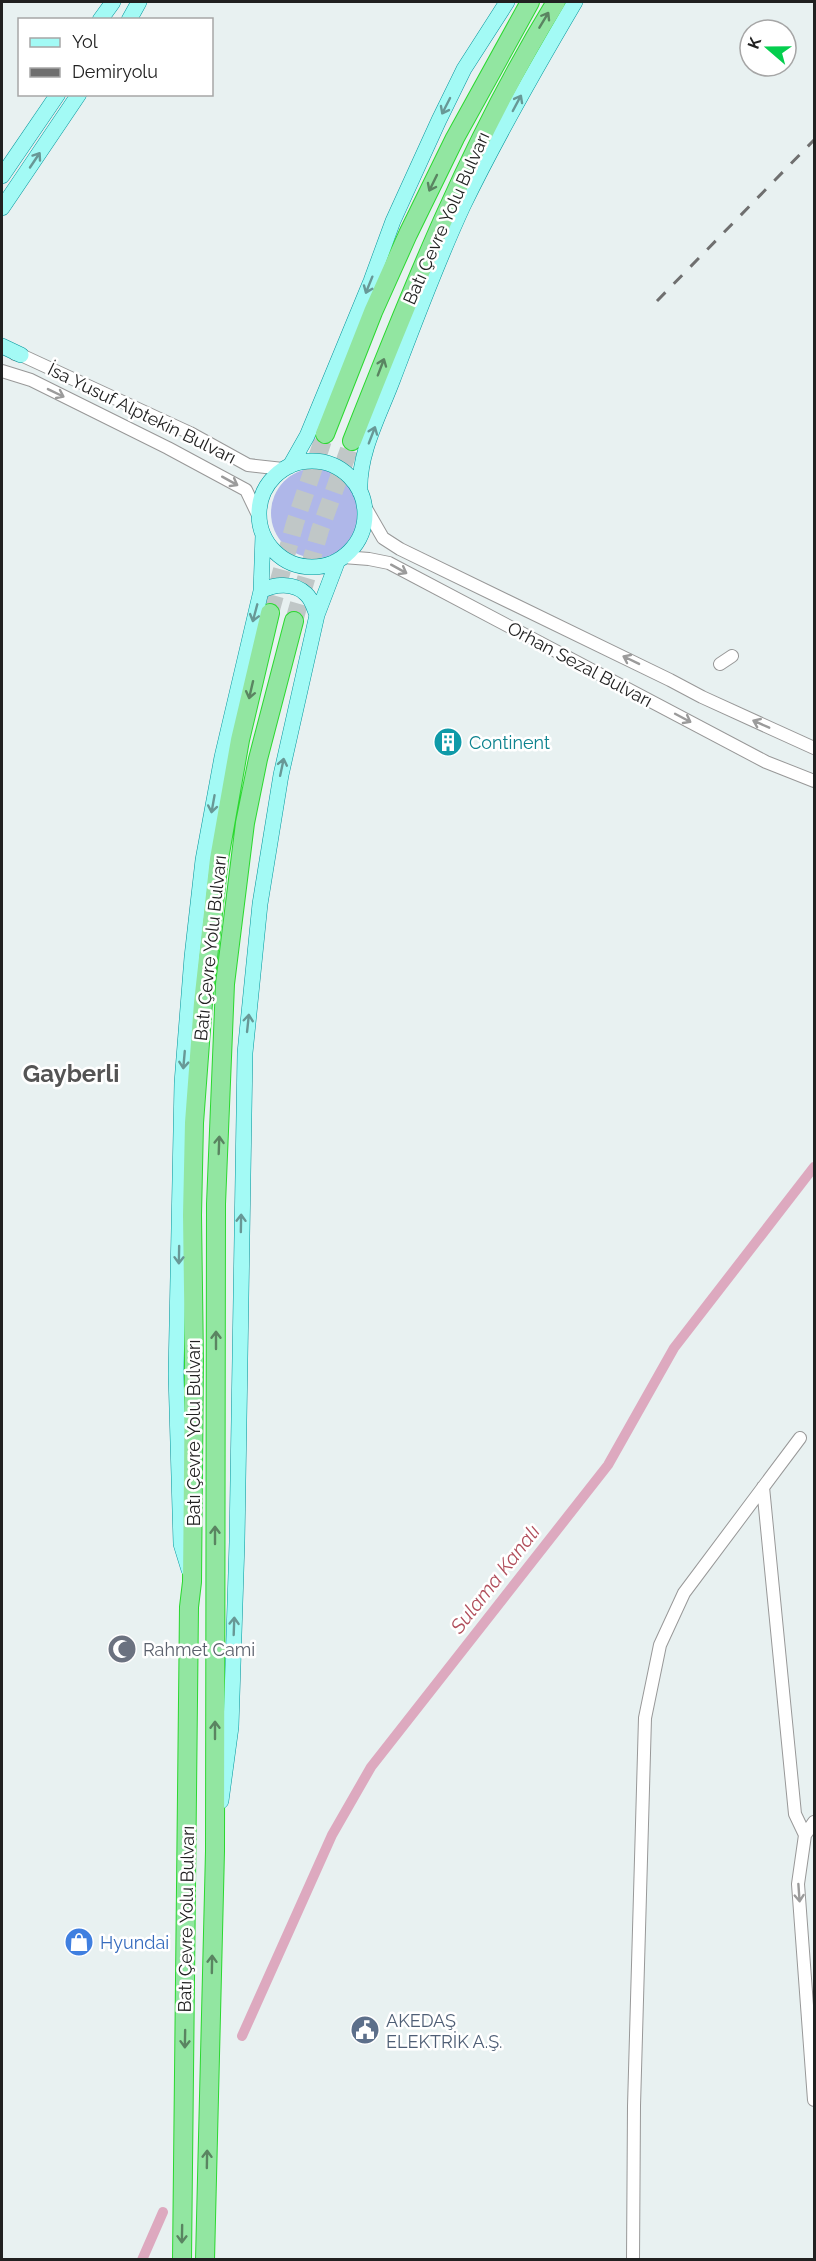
<svg xmlns="http://www.w3.org/2000/svg" width="816" height="2261" font-family="Raleway,sans-serif">
  <rect width="100%" height="100%" fill="#e8f1f1"/>
  <path fill="#afb7e9" d="M271 513a45 45 0 1 1 90 0a45 45 0 1 1-90 0Z"/>
  <g fill="none" stroke-linecap="round" stroke-linejoin="round">
    <path stroke="#dda9bf" stroke-width="10" d="M242 2036 332 1835 371 1767 608 1465 674 1348 814 1167
      M142 2260 163 2212"/>
    <path stroke="#c0c7c7" stroke-width="18" stroke-dasharray="18 9" stroke-linecap="butt" d="M270 613 295 523 325 434
      M294 621 320 530 352 441"/>
    <g stroke="#989898" stroke-width="14">
      <path id="minor" d="M15 354 21 355 190 433 248 465 283 469
        M2 371 31 380 168 448 246 490 259 517
        M364 505 383 538 400 549 670 680 702 697 814 748
        M343 557 369 559 389 563 766 762 814 781
        M720 664 732 656
        M763 1487 795 1814 805 1835
        M814 1822 805 1835 798 1884 814 2100
        M633 2260 634 2106 645 1718 660 1645 684 1593 800 1438"/>
    </g>
    <g stroke="#03959b" stroke-width="16">
      <path id="major" d="M100 20 113 2
        M129 20 139 2
        M2 176 58 94
        M2 208 79 94
        M2 346 21 355
        M259 514a53 53 0 1 1 106 0a53 53 0 1 1-106 0Z
        M290 466 307 436 371 281 393 221 439 120 464 69 507 2
        M360 492C358 453 380 414 393 379 415 321 437 262 463 206 497 136 536 68 575 2
        M261 591C274 584 294 582 306 594 312 599 314 608 317 615
        M189 1570 181 1544 176 1374 182 1083 192 957 203 860 222 757 261 591 263 535
        M221 1801 231 1727 237 1542 245 1053 260 904 281 775 317 615 338 560"/>
    </g>
    <g stroke="#2bd830" stroke-width="20">
      <path id="highway" d="M325 434 373 312 408 234 455 138 530 2
        M352 441C411 291 471 140 556 2
        M182 2260 189 1607 192 1582 194 1361 192 1215 194 1123 203 1003 219 859 240 740 270 613
        M205 2260 215 1851 216 1204 225 984 245 823 258 759 294 621"/>
    </g>
    <use href="#minor" stroke="#fff" stroke-width="12"/>
    <use href="#major" stroke="#a3faf5" stroke-width="15"/>
    <use href="#highway" stroke="#92e6a1" stroke-width="18"/>
    <path stroke="#6f6f6f" stroke-width="3" stroke-dasharray="12 12" stroke-linecap="butt" d="M657 301 814 140"/>
  </g>
  <defs><path id="oneway-shaft" d="M-6 0H5M1.5-3L5.5 0L1.5 3" fill="none" stroke-width="1.6" stroke-linecap="round" stroke-linejoin="round" transform="scale(1.5)"/></defs>
  <g stroke="#5a8461">
    <use href="#oneway-shaft" transform="translate(544 20) rotate(-59)"/>
    <use href="#oneway-shaft" transform="translate(433 183) rotate(116)"/>
    <use href="#oneway-shaft" transform="translate(381 367) rotate(-69)"/>
    <use href="#oneway-shaft" transform="translate(251 690) rotate(103)"/>
    <use href="#oneway-shaft" transform="translate(219 1145) rotate(-88)"/>
    <use href="#oneway-shaft" transform="translate(216 1340) rotate(-90)"/>
    <use href="#oneway-shaft" transform="translate(215 1535) rotate(-90)"/>
    <use href="#oneway-shaft" transform="translate(215 1730) rotate(-90)"/>
    <use href="#oneway-shaft" transform="translate(212 1964) rotate(-89)"/>
    <use href="#oneway-shaft" transform="translate(185 2039) rotate(91)"/>
    <use href="#oneway-shaft" transform="translate(207 2159) rotate(-89)"/>
    <use href="#oneway-shaft" transform="translate(182 2234) rotate(91)"/>
  </g>
  <g stroke="#689896">
    <use href="#oneway-shaft" transform="translate(517 103) rotate(-62)"/>
    <use href="#oneway-shaft" transform="translate(446 106) rotate(117)"/>
    <use href="#oneway-shaft" transform="translate(35 160) rotate(-56)"/>
    <use href="#oneway-shaft" transform="translate(369 285) rotate(112)"/>
    <use href="#oneway-shaft" transform="translate(372 435) rotate(-69)"/>
    <use href="#oneway-shaft" transform="translate(255 613) rotate(105)"/>
    <use href="#oneway-shaft" transform="translate(282 767) rotate(-78)"/>
    <use href="#oneway-shaft" transform="translate(213 804) rotate(100)"/>
    <use href="#oneway-shaft" transform="translate(248 1023) rotate(-84)"/>
    <use href="#oneway-shaft" transform="translate(184 1060) rotate(95)"/>
    <use href="#oneway-shaft" transform="translate(241 1223) rotate(-89)"/>
    <use href="#oneway-shaft" transform="translate(179 1255) rotate(91)"/>
    <use href="#oneway-shaft" transform="translate(234 1626) rotate(-88)"/>
  </g>
  <g stroke="#9b9b9b">
    <use href="#oneway-shaft" transform="translate(56 393) rotate(26)"/>
    <use href="#oneway-shaft" transform="translate(230 481) rotate(29)"/>
    <use href="#oneway-shaft" transform="translate(399 569) rotate(29)"/>
    <use href="#oneway-shaft" transform="translate(631 660) rotate(-154)"/>
    <use href="#oneway-shaft" transform="translate(683 718) rotate(28)"/>
    <use href="#oneway-shaft" transform="translate(761 724) rotate(-156)"/>
    <use href="#oneway-shaft" transform="translate(799 1893) rotate(86)"/>
  </g>
  <defs>
    <g id="building-disc" transform="scale(1.5)"><circle r="9.5" fill="#0f9aa8" stroke="#fff"/><path d="M-4-6H4V6H1V3H-1V6H-4ZM-2.5-4.3h1.7v1.8h-1.7ZM.8-4.3h1.7v1.8H.8ZM-2.5-1h1.7V.8h-1.7ZM.8-1h1.7V.8H.8Z" fill="#fff"/></g>
    <g id="mosque-disc" transform="scale(1.5)"><circle r="9.5" fill="#6b7280" stroke="#fff"/><path d="M3.5-4.9A6 6 0 1 0 3.5 4.9A5 5 0 1 1 3.5-4.9Z" fill="#fff"/></g>
    <g id="shop-disc" transform="scale(1.5)"><circle r="9.5" fill="#3f7fe0" stroke="#fff"/><path d="M-5-2.5h2.3a2.7 3.5 0 0 1 5.4 0H5L5.5 6h-11ZM-1.5-2.5h3a1.5 2.3 0 0 0-3 0Z" fill="#fff"/></g>
    <g id="civic-disc" transform="scale(1.5)"><circle r="9.5" fill="#5c6f8a" stroke="#fff"/><path d="M-.6-6.5H3V-4.5H.6V-3L4-1V1h2V6H-6V1h2V-1L-.6-3ZM-1.2 2.5V6h2.4V2.5Z" fill="#fff"/></g>
  </defs>
  <g fill-rule="evenodd">
    <use href="#building-disc" x="448" y="742"/>
    <use href="#mosque-disc" x="122" y="1649"/>
    <use href="#shop-disc" x="79" y="1942"/>
    <use href="#civic-disc" x="365" y="2030"/>
  </g>
  <g text-anchor="middle" dominant-baseline="central" stroke-width="5" stroke-linejoin="round" paint-order="stroke">
    <g font-size="18" fill="#212121" stroke="#fff">
      <text transform="translate(446 218) rotate(-66)">Batı Çevre Yolu Bulvarı</text>
      <text transform="translate(142 413) rotate(26)">İsa Yusuf Alptekin Bulvarı</text>
      <text transform="translate(580 664) rotate(28)">Orhan Sezal Bulvarı</text>
      <text transform="translate(210 948) rotate(-84)">Batı Çevre Yolu Bulvarı</text>
      <text transform="translate(193 1433) rotate(-90)">Batı Çevre Yolu Bulvarı</text>
      <text transform="translate(186 1919) rotate(-89)">Batı Çevre Yolu Bulvarı</text>
    </g>
    <g font-size="18" fill="#0d838f" stroke="#fff" text-anchor="start">
      <text x="469" y="742">Continent</text>
    </g>
    <g font-size="18" fill="#5b616d" stroke="#fff" text-anchor="start">
      <text x="143" y="1649">Rahmet Cami</text>
    </g>
    <g font-size="18" fill="#366cbe" stroke="#fff" text-anchor="start">
      <text x="100" y="1942">Hyundai</text>
    </g>
    <g font-size="18" fill="#4e5e75" stroke="#fff" text-anchor="start">
      <text x="386" y="2020">AKEDAŞ<tspan x="386" dy="21">ELEKTRİK A.Ş.</tspan></text>
    </g>
    <g font-size="20" font-style="italic" fill="#b04e5b" stroke="#fff">
      <text transform="translate(495 1579) rotate(-52)">Sulama Kanalı</text>
    </g>
    <g font-size="24" font-weight="bold" fill="#545454" stroke="#fff">
      <text x="71" y="1073">Gayberli</text>
    </g>
  </g>
  <rect width="816" height="2261" fill="none" stroke="#212121" stroke-width="6"/>
  <rect x="18" y="18" width="195" height="78" fill="#ffffff" stroke="#a6a6a6" stroke-width="1.5"/>
  <rect x="30" y="38" width="30" height="9" fill="#a3faf5" stroke="#a6a6a6" stroke-width="1.5"/>
  <text x="72" y="48" font-size="18" fill="#212121">Yol</text>
  <rect x="30" y="68" width="30" height="9" fill="#6f6f6f" stroke="#a6a6a6" stroke-width="1.5"/>
  <text x="72" y="78" font-size="18" fill="#212121">Demiryolu</text>
  <g transform="translate(768 48) rotate(290)"><circle r="28" fill="#ffffff" stroke="#a6a6a6" stroke-width="1.5"/>
  <path d="M0-4.5L10 22L0 15L-10 22Z" fill="#04ce4e"/>
  <text y="-9" font-size="16" font-weight="bold" text-anchor="middle" fill="#212121">K</text>
  </g>
</svg>
